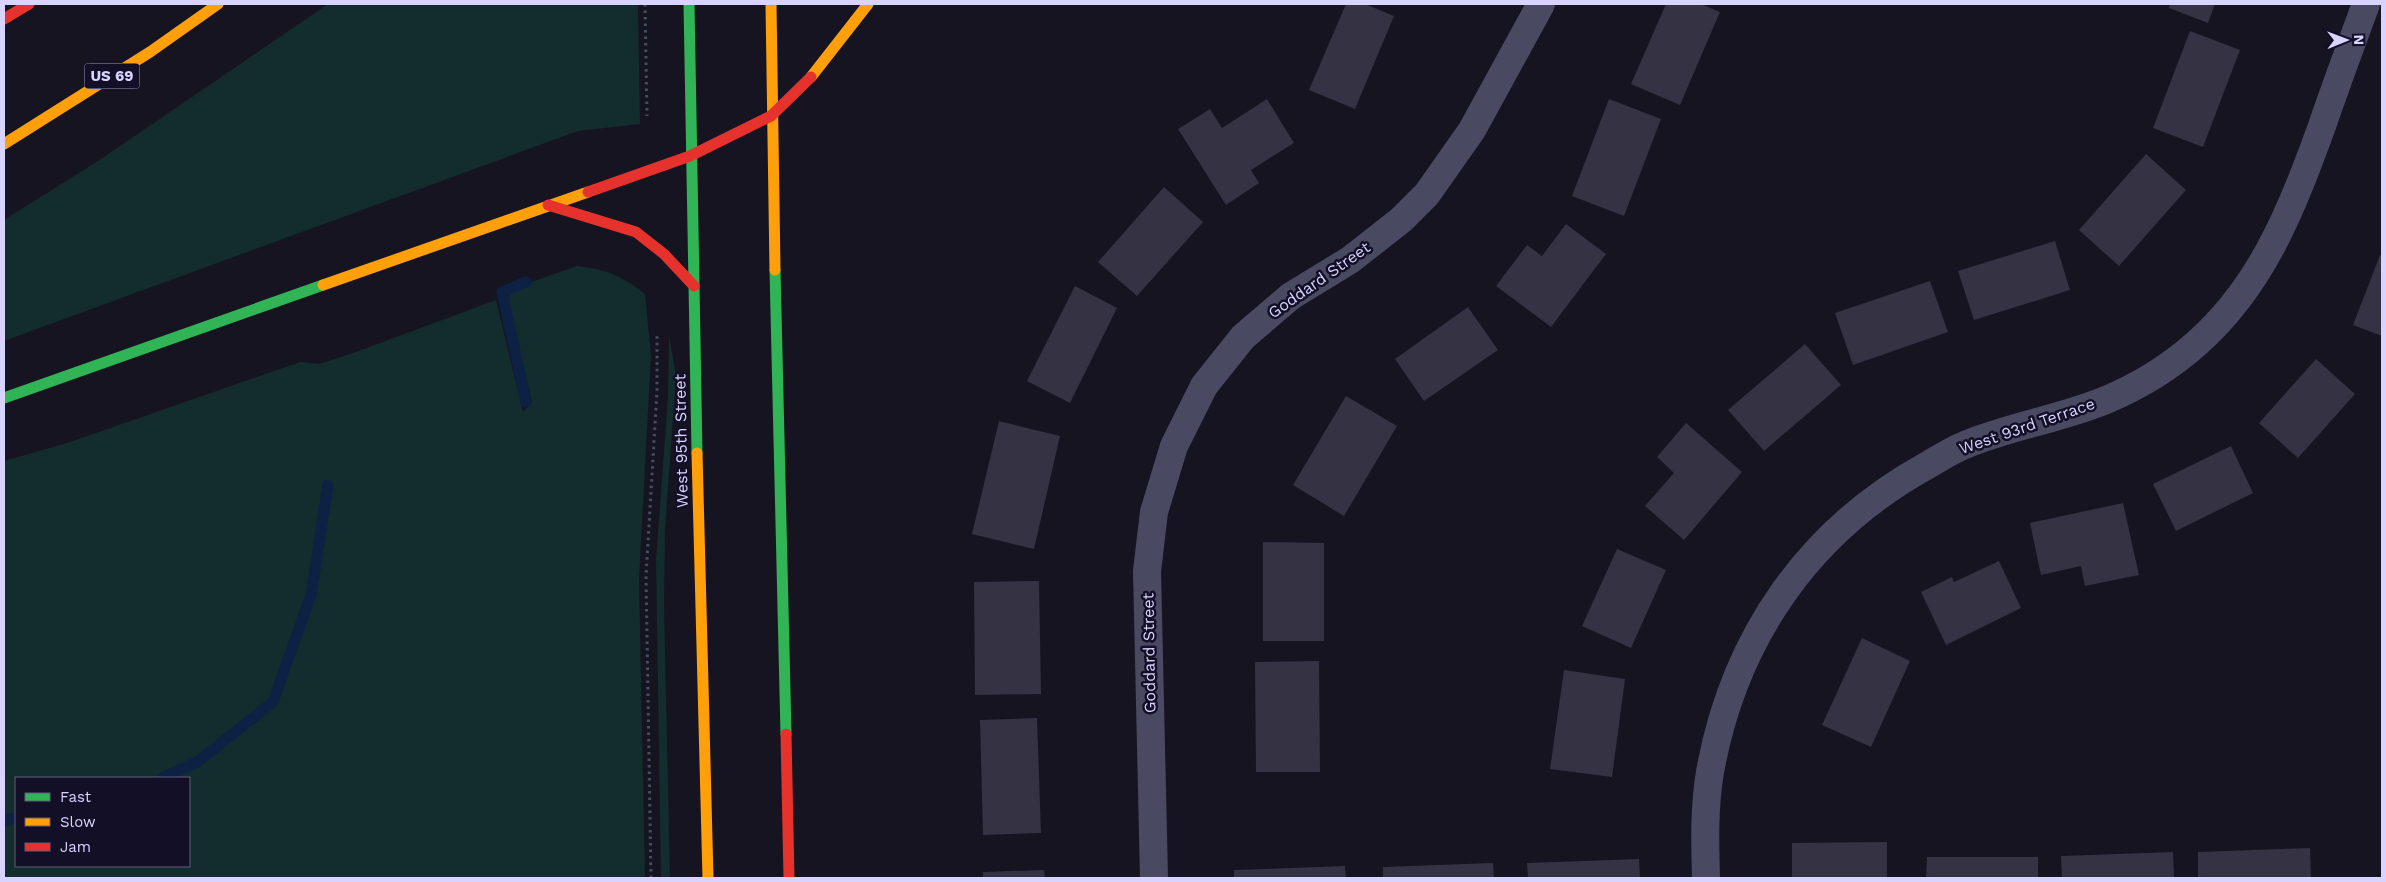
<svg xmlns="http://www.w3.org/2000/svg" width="2386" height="882" font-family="'Work Sans',sans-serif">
  <rect width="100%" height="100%" fill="#161421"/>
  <path fill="#132c2d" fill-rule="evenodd" d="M328 4H638L640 124 578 131 4 341V220L101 159Z
    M577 266C606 269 622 276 645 294L651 355 639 579 645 878H4V461L67 443 300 362 319 364 353 353 496 300 523 412 532 402 508 302 511 289ZM16 778H189V866H16Z
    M669 335 676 375 665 530 664 605 670 878H661L656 560 668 397Z"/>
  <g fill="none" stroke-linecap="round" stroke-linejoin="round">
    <path stroke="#0d2144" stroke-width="11" d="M526 282 502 292 526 402
      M162 778 197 762 273 702 311 595 328 485
      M4 820 16 818"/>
  </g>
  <path fill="#343243" d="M1346 4H1365L1394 16 1355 109 1309 90Z
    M1666 4H1701L1720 12 1680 105 1631 84Z
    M2170 4H2215L2208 23 2169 8Z
    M2190 31 2240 50 2203 147 2153 128Z
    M1267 99 1294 143 1251 170 1259 183 1226 205 1178 129 1210 109 1222 128Z
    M1609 99 1661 119 1624 216 1572 196Z
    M2146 154 2186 190 2119 266 2079 230Z
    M1164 187 1203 222 1137 296 1098 262Z
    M1566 224 1606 254 1551 327 1496 286 1527 245 1542 256Z
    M2055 241 2070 290 1974 320 1958 271Z
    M2380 255 2382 256V336L2353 325Z
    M1930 281 1948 332 1853 365 1835 313Z
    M1075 286 1117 308 1070 403 1027 381Z
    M1468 307 1498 350 1424 401 1395 359Z
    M1805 344 1841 385 1764 451 1728 410Z
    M2316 359 2355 394 2298 458 2259 423Z
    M1346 396 1397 426 1344 516 1293 485Z
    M999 421 1060 436 1034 549 972 534Z
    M1686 423 1742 472 1684 540 1645 506 1674 473 1657 457Z
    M2231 446 2253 493 2176 531 2153 484Z
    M2123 503 2139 575 2085 586 2081 566 2041 575 2030 523Z
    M1263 542 1324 543V641H1263Z
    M1617 549 1666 570 1631 648 1582 626Z
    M1999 561 2021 608 1946 645 1921 592 1952 577 1954 582Z
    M1039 581 1041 694 975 695 974 582Z
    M1862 638 1910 661 1871 747 1822 725Z
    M1319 661 1320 772H1256L1255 662Z
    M1564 670 1625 679 1612 777 1550 769Z
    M1037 718 1041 833 983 835 980 720Z
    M1887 842V878H1792V843Z
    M2310 848 2311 878H2198V852Z
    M2173 852 2174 878H2062L2061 856Z
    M1927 857H2038V878H1926Z
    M1639 859 1640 878H1528L1527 863Z
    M1493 863 1494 878H1383V867Z
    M1345 866 1346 878H1234V870Z
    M1044 870 1045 878H983V872Z"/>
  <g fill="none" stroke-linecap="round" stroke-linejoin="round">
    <path stroke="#44505f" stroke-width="3" stroke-dasharray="2.5 4" stroke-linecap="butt" d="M645 4 647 116
      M651 878 646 576 657 391V336"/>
    <path stroke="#4a4962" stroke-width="28" d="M1154 878 1147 571 1154 512 1174 446 1204 386 1243 337 1291 296 1350 260 1401 220 1427 194 1472 130 1541 4
      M1706 878C1705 843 1704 807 1710 772 1734 638 1809 530 1928 465 1940 458 1952 450 1965 445 2010 426 2060 419 2106 400 2137 387 2170 367 2196 344 2263 285 2292 208 2322 126 2336 85 2351 45 2366 4"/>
    <path stroke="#30b455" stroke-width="11" d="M689 4 697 453
      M775 270 786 734
      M4 398 323 285"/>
    <path stroke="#ff9f0a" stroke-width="11" d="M771 4 775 270
      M811 77 868 4
      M4 144 150 52 218 4
      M323 285 588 192
      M697 453 708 878"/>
    <path stroke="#e5322d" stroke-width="11" d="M4 19 29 4
      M588 192 690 156 771 116 811 77
      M548 205 636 232 664 254 694 286
      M786 734 789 878"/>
  </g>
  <g text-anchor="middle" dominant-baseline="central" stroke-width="5" stroke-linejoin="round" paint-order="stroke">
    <rect fill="#130f26" stroke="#9e99be" stroke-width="1" x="84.5" y="63.5" width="55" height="25" rx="4"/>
    <g font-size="15" font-weight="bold" fill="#d9d4ff">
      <text x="112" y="76">US 69</text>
    </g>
    <g font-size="16" fill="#d9d4ff" stroke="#130f26">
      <text transform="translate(1319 280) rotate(-35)">Goddard Street</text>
      <text transform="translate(2027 426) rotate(-19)">West 93rd Terrace</text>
      <text transform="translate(681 441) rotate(-91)">West 95th Street</text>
      <text transform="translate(1149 653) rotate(-91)">Goddard Street</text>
    </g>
  </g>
  <rect width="2386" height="882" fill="none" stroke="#d9d4ff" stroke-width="10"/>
  <rect x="15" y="777" width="175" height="90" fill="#130f26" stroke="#625e7d"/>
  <rect x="25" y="793" width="25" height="8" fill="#30b455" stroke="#625e7d"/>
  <text x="60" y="802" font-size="15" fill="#d9d4ff">Fast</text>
  <rect x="25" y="818" width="25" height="8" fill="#ff9f0a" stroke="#625e7d"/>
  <text x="60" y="827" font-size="15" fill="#d9d4ff">Slow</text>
  <rect x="25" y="843" width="25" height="8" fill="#e5322d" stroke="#625e7d"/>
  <text x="60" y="852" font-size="15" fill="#d9d4ff">Jam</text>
  <g transform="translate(2346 40) rotate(89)" stroke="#130f26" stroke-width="4" paint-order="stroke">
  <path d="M0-4L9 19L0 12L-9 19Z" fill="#d9d4ff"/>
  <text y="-8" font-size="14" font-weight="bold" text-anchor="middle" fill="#d9d4ff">N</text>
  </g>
</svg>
